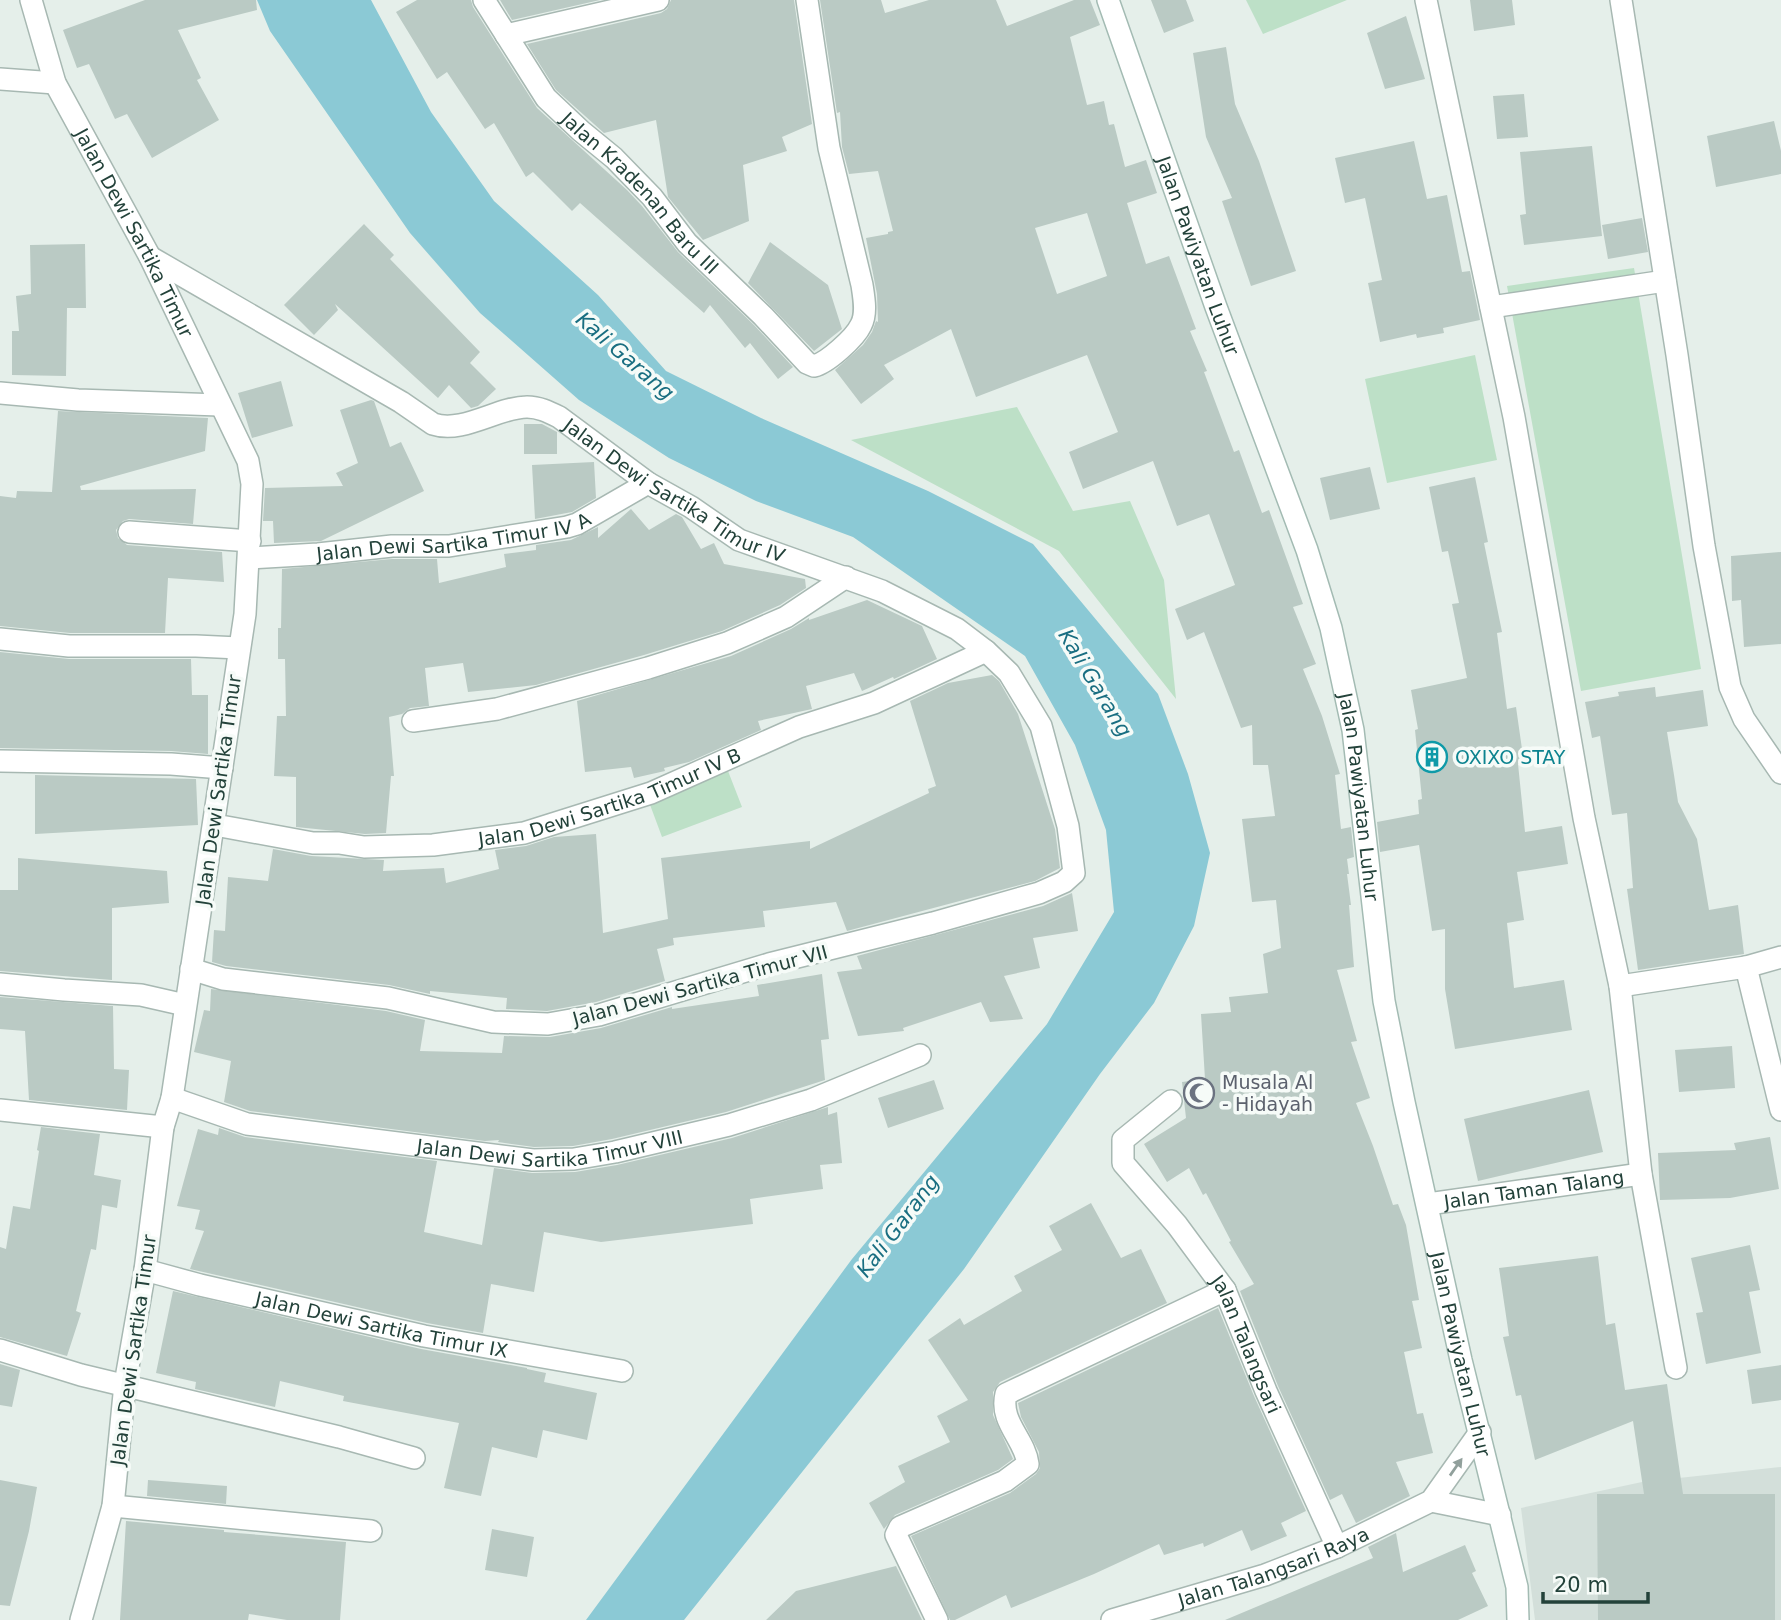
<svg xmlns="http://www.w3.org/2000/svg" width="1781" height="1620" font-family="'DejaVu Sans',sans-serif">
  <rect width="100%" height="100%" fill="#e5efea"/>
  <path fill="#d3dfda" d="M1781 1467V1620H1535L1521 1508 1642 1482Z"/>
  <path fill="#bde0c7" d="M1246 0H1347L1263 34Z
    M1634 268 1701 669 1581 691 1507 286Z
    M1475 355 1497 460 1387 483 1365 379Z
    M1017 407 1073 511 1130 501 1164 580 1176 699 1059 551 851 440Z
    M728 771 742 807 662 837 649 802Z"/>
  <path fill="#8bc9d5" d="M257 0H371L431 112 494 201 598 295 666 371 761 418 928 491 1033 544 1158 694 1188 774 1210 853 1194 926 1154 1003 1100 1074 964 1269 684 1620H586L852 1259 1047 1024 1114 912 1106 830 1075 745 1025 656 853 537 756 501 669 458 579 400 480 313 410 233 270 31Z"/>
  <path fill="#bacac4" fill-rule="evenodd" d="M145 0H256L257 10 178 30 201 78 197 80 219 120 152 158 127 114 115 119 89 64 77 68 63 30Z
    M417 0H471L473 7 537 108 627 190 642 206 678 252 754 325 793 367 778 379 750 343 745 348 710 305 704 313 580 203 572 211 533 172 526 177 494 123 485 129 447 72 437 79 396 12Z
    M500 0H600L512 20Z
    M671 0H794L812 124 782 137 787 151 743 165 749 221 703 240 668 197 656 120 604 133 556 90 527 44 661 13 667 9Z
    M820 0H881L885 13 929 0H996L1007 26 1074 0H1090L1100 25 1070 37 1087 105 1104 101 1109 125 1114 124 1125 167 1146 160 1157 193 1127 203 1146 264 1169 256 1196 329 1190 331 1207 371 1204 372 1234 452 1239 450 1262 513 1269 510 1303 604 1293 607 1316 664 1303 669 1322 716 1340 774 1335 775 1341 829 1351 827 1354 857 1347 859 1349 874H1347L1351 905H1349L1354 967 1337 970 1357 1041 1351 1042 1370 1098 1356 1103 1373 1146 1393 1205 1398 1204 1406 1225 1419 1300 1412 1301 1422 1348 1404 1352 1417 1414 1423 1413 1433 1453 1396 1462 1410 1496 1356 1523 1342 1494 1330 1500 1278 1386 1240 1291 1254 1284 1229 1242 1231 1241 1206 1193 1203 1195 1189 1168 1167 1182 1144 1144 1186 1118 1182 1082 1205 1079 1201 1014 1231 1012 1229 997 1268 993 1263 954 1281 948 1276 900 1252 902 1242 819 1275 816 1268 765H1253L1252 725 1241 728 1204 632 1187 640 1175 609 1235 585 1209 514 1177 526 1153 461 1083 489 1069 452 1118 432 1087 355 976 397 951 329 884 365 894 379 861 404 835 370 863 345 872 332 876 321 878 322 877 294 866 238 888 234V232L893 231 878 171 849 174 842 147 840 112 837 113ZM1087 213 1107 276 1057 294 1035 228Z
    M1151 0H1186L1194 21 1164 33Z
    M1470 0H1512L1515 25 1474 31Z
    M1406 16 1425 79 1385 89 1367 33Z
    M1226 47 1235 104 1259 161 1296 271 1251 286 1222 201 1232 198 1206 137 1193 53Z
    M1524 94 1528 137 1497 139 1493 96Z
    M1774 121 1781 151V174L1716 187 1707 136Z
    M1414 141 1427 199 1447 195 1462 272 1470 271 1480 320 1443 328 1444 333 1417 338 1416 334 1380 342 1368 283 1382 280 1365 198 1345 203 1335 158Z
    M1592 146 1602 236 1524 245 1520 215 1526 214 1520 152Z
    M1642 218 1648 252 1608 259 1602 225Z
    M364 224 394 255 390 259 480 352 470 363 496 389 478 406 471 408 449 385 438 398 335 304 338 310 314 335 284 305Z
    M770 242 828 285 842 329 814 351 748 283Z
    M85 244 86 308H67L66 376 12 375V331H19L16 296 31 294 30 245Z
    M281 381 293 426 252 438 238 393Z
    M371 400 374 401 390 447 401 442 424 491 321 541 274 543 273 521H263L265 488 343 486 336 473 358 463 340 410Z
    M58 411 208 418 205 451 80 486 81 490 196 489 193 524 129 519 123 521 116 530 118 538 127 545 222 552 224 582 168 578 165 633H70L0 626V496L16 498 17 491 52 492Z
    M524 424H542L557 432V454H524Z
    M594 462 596 498 572 512 535 519 532 465Z
    M1370 467 1380 509 1330 520 1320 478Z
    M1475 477 1488 542 1484 543 1502 632 1497 633 1507 709 1516 707 1524 763 1518 764 1525 832 1562 826 1568 864 1517 872 1524 920 1507 923 1514 988 1564 980 1572 1030 1455 1049 1445 989V929L1432 931 1419 845 1380 852 1377 822 1419 814 1418 800 1422 799 1415 730 1418 729 1411 690 1467 678 1452 604 1459 603 1448 551 1442 552 1429 487Z
    M631 509 649 530 676 514 682 517 701 549 714 543 724 564 805 579 806 588 780 605 722 631 644 655 536 685 468 692 463 663 425 668 429 706 410 708 402 714 389 717 394 776H391L386 833 365 834 296 827V777L274 776 277 716H286L285 659H278V628H281L282 569 392 559H437L439 583 506 567 504 554 536 550V545L571 540 598 527V538Z
    M1781 552V644L1744 647 1741 600 1732 601 1731 556Z
    M867 600 922 626 937 659 894 679 893 677 862 691 854 673 806 686 812 709 758 721 761 730 689 762 664 768 665 771 634 778 631 767 585 772 577 701 731 656 791 629 809 618V620Z
    M0 652 69 659H191L192 695H208V754L171 751 0 748Z
    M992 675 999 681 1018 714 1055 829 1060 868 1035 881 847 931 836 902 763 911 765 927 673 938 674 945 657 949 665 981 596 1002 547 1011 506 1009 507 998 430 991V994L389 985 226 966 212 962 214 930 225 931 228 877 268 881 273 849 311 856 384 860 383 871 444 868 446 883 499 869 495 850 526 846 554 837 596 834 603 933 668 919 661 858 810 841V849L929 793 928 789 936 786 910 701 948 683Z
    M1655 687 1656 697 1703 690 1708 726 1667 732 1674 775 1678 802 1697 839 1709 910 1738 905 1744 954 1638 970 1627 889 1633 888 1627 813 1612 815 1600 736 1592 738 1585 702 1619 696 1618 692Z
    M35 775 196 779 198 825 35 834Z
    M18 858 167 871 169 903 112 908V980L0 971V890H18Z
    M1072 893 1078 931 1033 938 1040 968 1004 976 1023 1019 990 1022 981 1002 903 1028 904 1031 858 1036 837 972 862 969 857 956 1043 906Z
    M822 974 829 1039 821 1040 825 1080 726 1112 612 1139 573 1146 534 1147 498 1142 499 1140 485 1141 250 1111 224 1102 231 1061 194 1052 204 1010 210 1011 211 989 386 1011 425 1020 420 1051 502 1053 504 1036 550 1037 601 1028 672 1007V1009L759 996 757 985Z
    M0 997 113 1006 114 1069 129 1070 127 1110 29 1100 25 1031 0 1029Z
    M1732 1046 1735 1088 1679 1092 1675 1050Z
    M934 1080 944 1109 888 1128 878 1098Z
    M1589 1090 1603 1152 1478 1181 1464 1119Z
    M828 1107V1115L837 1112 842 1163 820 1165 823 1189 750 1199 753 1224 601 1242 544 1232 534 1292 491 1284 483 1333 427 1323 190 1269 204 1231 195 1229 200 1210 177 1206 198 1129 218 1135 219 1128 245 1137 437 1161 424 1232 482 1245 494 1168 532 1173 575 1172 617 1165 732 1138Z
    M41 1127 100 1134 94 1175 121 1180 117 1208 102 1205 96 1250 91 1249 76 1311 81 1313 67 1356 0 1337V1247L6 1249 13 1206 30 1209 39 1151 37 1150Z
    M1770 1137 1779 1189 1730 1198 1660 1200 1658 1153 1736 1150 1734 1143Z
    M1091 1203 1121 1258 1141 1249 1167 1303 1000 1382 993 1392V1415L1013 1459 998 1470 895 1515 884 1529 869 1503 905 1482 898 1466 950 1442 937 1416 968 1400 928 1340 960 1318 964 1325 1022 1291 1014 1276 1062 1250 1049 1226Z
    M1750 1245 1760 1290 1749 1292 1761 1353 1706 1364 1696 1313 1703 1312 1691 1258Z
    M1598 1256 1606 1325 1615 1323 1625 1390 1667 1384 1683 1494H1775V1620H1598L1597 1494H1644L1633 1421 1535 1460 1521 1395 1516 1396 1503 1337 1509 1336 1499 1268Z
    M173 1291 421 1349 527 1368V1369L546 1373 544 1382 597 1393 587 1440 543 1430 537 1458 492 1447 481 1496 444 1488 459 1423 343 1401 344 1396 280 1381 275 1407 195 1389 196 1382 156 1373Z
    M1218 1308 1254 1396 1306 1511 1281 1523 1287 1536 1251 1551 1242 1530 1204 1547 1203 1543 1164 1555 1159 1544 1094 1574 1011 1608 1006 1595 955 1620H950L911 1536 1010 1493 1036 1474 1040 1468 1039 1452 1021 1417 1018 1403Z
    M0 1364 20 1370 12 1407 0 1405Z
    M1781 1365V1400L1752 1404 1747 1370Z
    M0 1480 37 1487 29 1531 10 1606 0 1605Z
    M148 1480 227 1486 226 1504 147 1496Z
    M126 1521 224 1530V1532L346 1542 340 1620H287L249 1614 248 1620H120Z
    M492 1529 534 1537 527 1577 485 1570Z
    M1396 1533 1403 1572 1465 1545 1476 1571 1472 1573 1488 1606 1458 1620H1225L1373 1558 1368 1547Z
    M896 1566 922 1620H766L796 1591Z"/>
  <g fill="none" stroke-linecap="round" stroke-linejoin="round">
    <g stroke="#a7b8b2" stroke-width="24">
      <g id="street">
        <path id="s1" d="M31 0 55 83 150 257 248 461 252 484 245 614 172 1098 163 1127 145 1270 125 1384 113 1506 81 1620"/>
        <path id="s2" d="M484 0 546 98 581 131 614 158 652 197 687 243 763 316 807 363 814 366C827 363 855 338 861 325 867 314 864 298 862 285L829 148 807 0"/>
        <path d="M1426 0 1514 417 1584 818 1620 986 1641 1174 1676 1368"/>
        <path d="M1621 0 1677 355 1704 546 1730 687 1744 719 1781 773"/>
        <path d="M506 35 658 0"/>
        <path d="M0 79 55 83"/>
        <path id="s3" d="M150 257 401 402 433 424C463 434 498 407 527 407 539 407 549 412 559 417L648 483 691 507 739 540 882 591 957 629 986 651 1009 673 1041 726 1068 826 1074 873 1064 882 1039 893 933 923 769 964 599 1015 548 1024 493 1022 388 998 223 979 191 969"/>
        <path d="M1491 307 1665 281"/>
        <path d="M0 393 78 400 219 405"/>
        <path d="M129 532 250 541"/>
        <path id="s4" d="M250 558 318 554 392 546H449L567 527 577 524 648 483"/>
        <path d="M0 639 69 646H196L239 648"/>
        <path d="M413 721 497 709 648 668 727 643 786 617 846 577"/>
        <path d="M0 761 171 764 222 768"/>
        <path id="s5" d="M215 825 313 843H339L364 847 433 845 524 833 651 793 799 727 874 703 986 651"/>
        <path d="M1746 967 1781 1110"/>
        <path d="M0 984 64 990 141 995 185 1005"/>
        <path d="M1620 986 1746 967 1781 957"/>
        <path id="s6" d="M172 1098 247 1124 533 1160 574 1159 615 1152 729 1125 811 1100 920 1055"/>
        <path id="s7" d="M1171 1101 1123 1140V1163L1177 1225 1225 1290 1266 1391 1337 1547"/>
        <path d="M0 1110 163 1127"/>
        <path id="s8" d="M1428 1204 1641 1174"/>
        <path id="s9" d="M145 1270 200 1285 424 1336 622 1371"/>
        <path d="M0 1350 81 1375 339 1437 414 1458"/>
        <path d="M1431 1501 1500 1515"/>
        <path d="M113 1506 371 1531"/>
        <path d="M937 1620 896 1535 900 1527 1005 1481 1028 1464C1025 1439 999 1422 1006 1394L1225 1290"/>
        <path id="s10" d="M1112 1620 1265 1575 1337 1547 1431 1501 1480 1432"/>
      </g>
    </g>
    <g stroke="#a3bbb3" stroke-width="24">
      <g id="secondary">
        <path id="s11" d="M1108 0 1216 307 1307 550 1331 628 1353 730 1384 1001 1404 1102 1461 1360 1517 1587 1518 1620"/>
      </g>
    </g>
    <use href="#street" stroke="#fff" stroke-width="21"/>
    <use href="#secondary" stroke="#fff" stroke-width="21"/>
  </g>
  <defs><path id="oneway-solid" d="M-6-.8H1V-3.2L6.5 0L1 3.2V.8H-6Z" transform="scale(1.75)"/></defs>
  <use fill="#91a09c" href="#oneway-solid" transform="translate(1456 1467) rotate(-55)"/>
  <defs>
    <g id="building-ring" transform="scale(1.575)"><circle r="9.5" fill="#f6fbf8" stroke="#0f9aa8" stroke-width="1.5"/><path d="M-4-6H4V6H1V3H-1V6H-4ZM-2.5-4.3h1.7v1.8h-1.7ZM.8-4.3h1.7v1.8H.8ZM-2.5-1h1.7V.8h-1.7ZM.8-1h1.7V.8H.8Z" fill="#0f9aa8"/></g>
    <g id="mosque-ring" transform="scale(1.575)"><circle r="9.5" fill="#f6fbf8" stroke="#6b7280" stroke-width="1.5"/><path d="M3.5-4.9A6 6 0 1 0 3.5 4.9A5 5 0 1 1 3.5-4.9Z" fill="#6b7280"/></g>
  </defs>
  <g fill-rule="evenodd">
    <use href="#building-ring" x="1432" y="757"/>
    <use href="#mosque-ring" x="1199" y="1093"/>
  </g>
  <g text-anchor="middle" dominant-baseline="central" stroke-width="7" stroke-linejoin="round" paint-order="stroke">
    <g font-size="19" fill="#23423a" stroke="#f6fbf8">
      <text stroke="none"><textPath href="#s2" startOffset="250">Jalan Kradenan Baru III</textPath></text>
      <text stroke="none"><textPath href="#s1" startOffset="256">Jalan Dewi Sartika Timur</textPath></text>
      <text stroke="none"><textPath href="#s11" startOffset="271">Jalan Pawiyatan Luhur</textPath></text>
      <text stroke="none"><textPath href="#s3" startOffset="597">Jalan Dewi Sartika Timur IV</textPath></text>
      <text stroke="none"><textPath href="#s4" startOffset="205">Jalan Dewi Sartika Timur IV A</textPath></text>
      <text transform="translate(218 790) rotate(-82)">Jalan Dewi Sartika Timur</text>
      <text stroke="none"><textPath href="#s5" startOffset="404">Jalan Dewi Sartika Timur IV B</textPath></text>
      <text stroke="none"><textPath href="#s11" startOffset="838">Jalan Pawiyatan Luhur</textPath></text>
      <text transform="translate(700 985) rotate(-15)">Jalan Dewi Sartika Timur VII</text>
      <text stroke="none"><textPath href="#s6" startOffset="385">Jalan Dewi Sartika Timur VIII</textPath></text>
      <text stroke="none"><textPath href="#s8" startOffset="107">Jalan Taman Talang</textPath></text>
      <text stroke="none"><textPath href="#s9" startOffset="243">Jalan Dewi Sartika Timur IX</textPath></text>
      <text stroke="none"><textPath href="#s7" startOffset="306">Jalan Talangsari</textPath></text>
      <text transform="translate(133 1350) rotate(-82)">Jalan Dewi Sartika Timur</text>
      <text stroke="none"><textPath href="#s11" startOffset="1405">Jalan Pawiyatan Luhur</textPath></text>
      <text stroke="none"><textPath href="#s10" startOffset="170">Jalan Talangsari Raya</textPath></text>
    </g>
    <g font-size="19" fill="#0d838f" stroke="#f6fbf8" text-anchor="start">
      <text x="1455" y="757">OXIXO STAY</text>
    </g>
    <g font-size="19" fill="#5b616d" stroke="#f6fbf8" text-anchor="start">
      <text x="1222" y="1082">Musala Al<tspan x="1222" dy="22">- Hidayah</tspan></text>
    </g>
    <g font-size="21" font-style="italic" fill="#196e81" stroke="#f6fbf8">
      <text transform="translate(625 356) rotate(41)">Kali Garang</text>
      <text transform="translate(1095 683) rotate(59)">Kali Garang</text>
      <text transform="translate(898 1226) rotate(-53)">Kali Garang</text>
    </g>
  </g>
  <path d="M1543 1592v10h105v-10" fill="none" stroke="#23423a" stroke-width="3.5"/>
  <text x="1554" y="1592" font-size="21" fill="#23423a" stroke="#f6fbf8" stroke-width="5" paint-order="stroke">20 m</text>
</svg>
